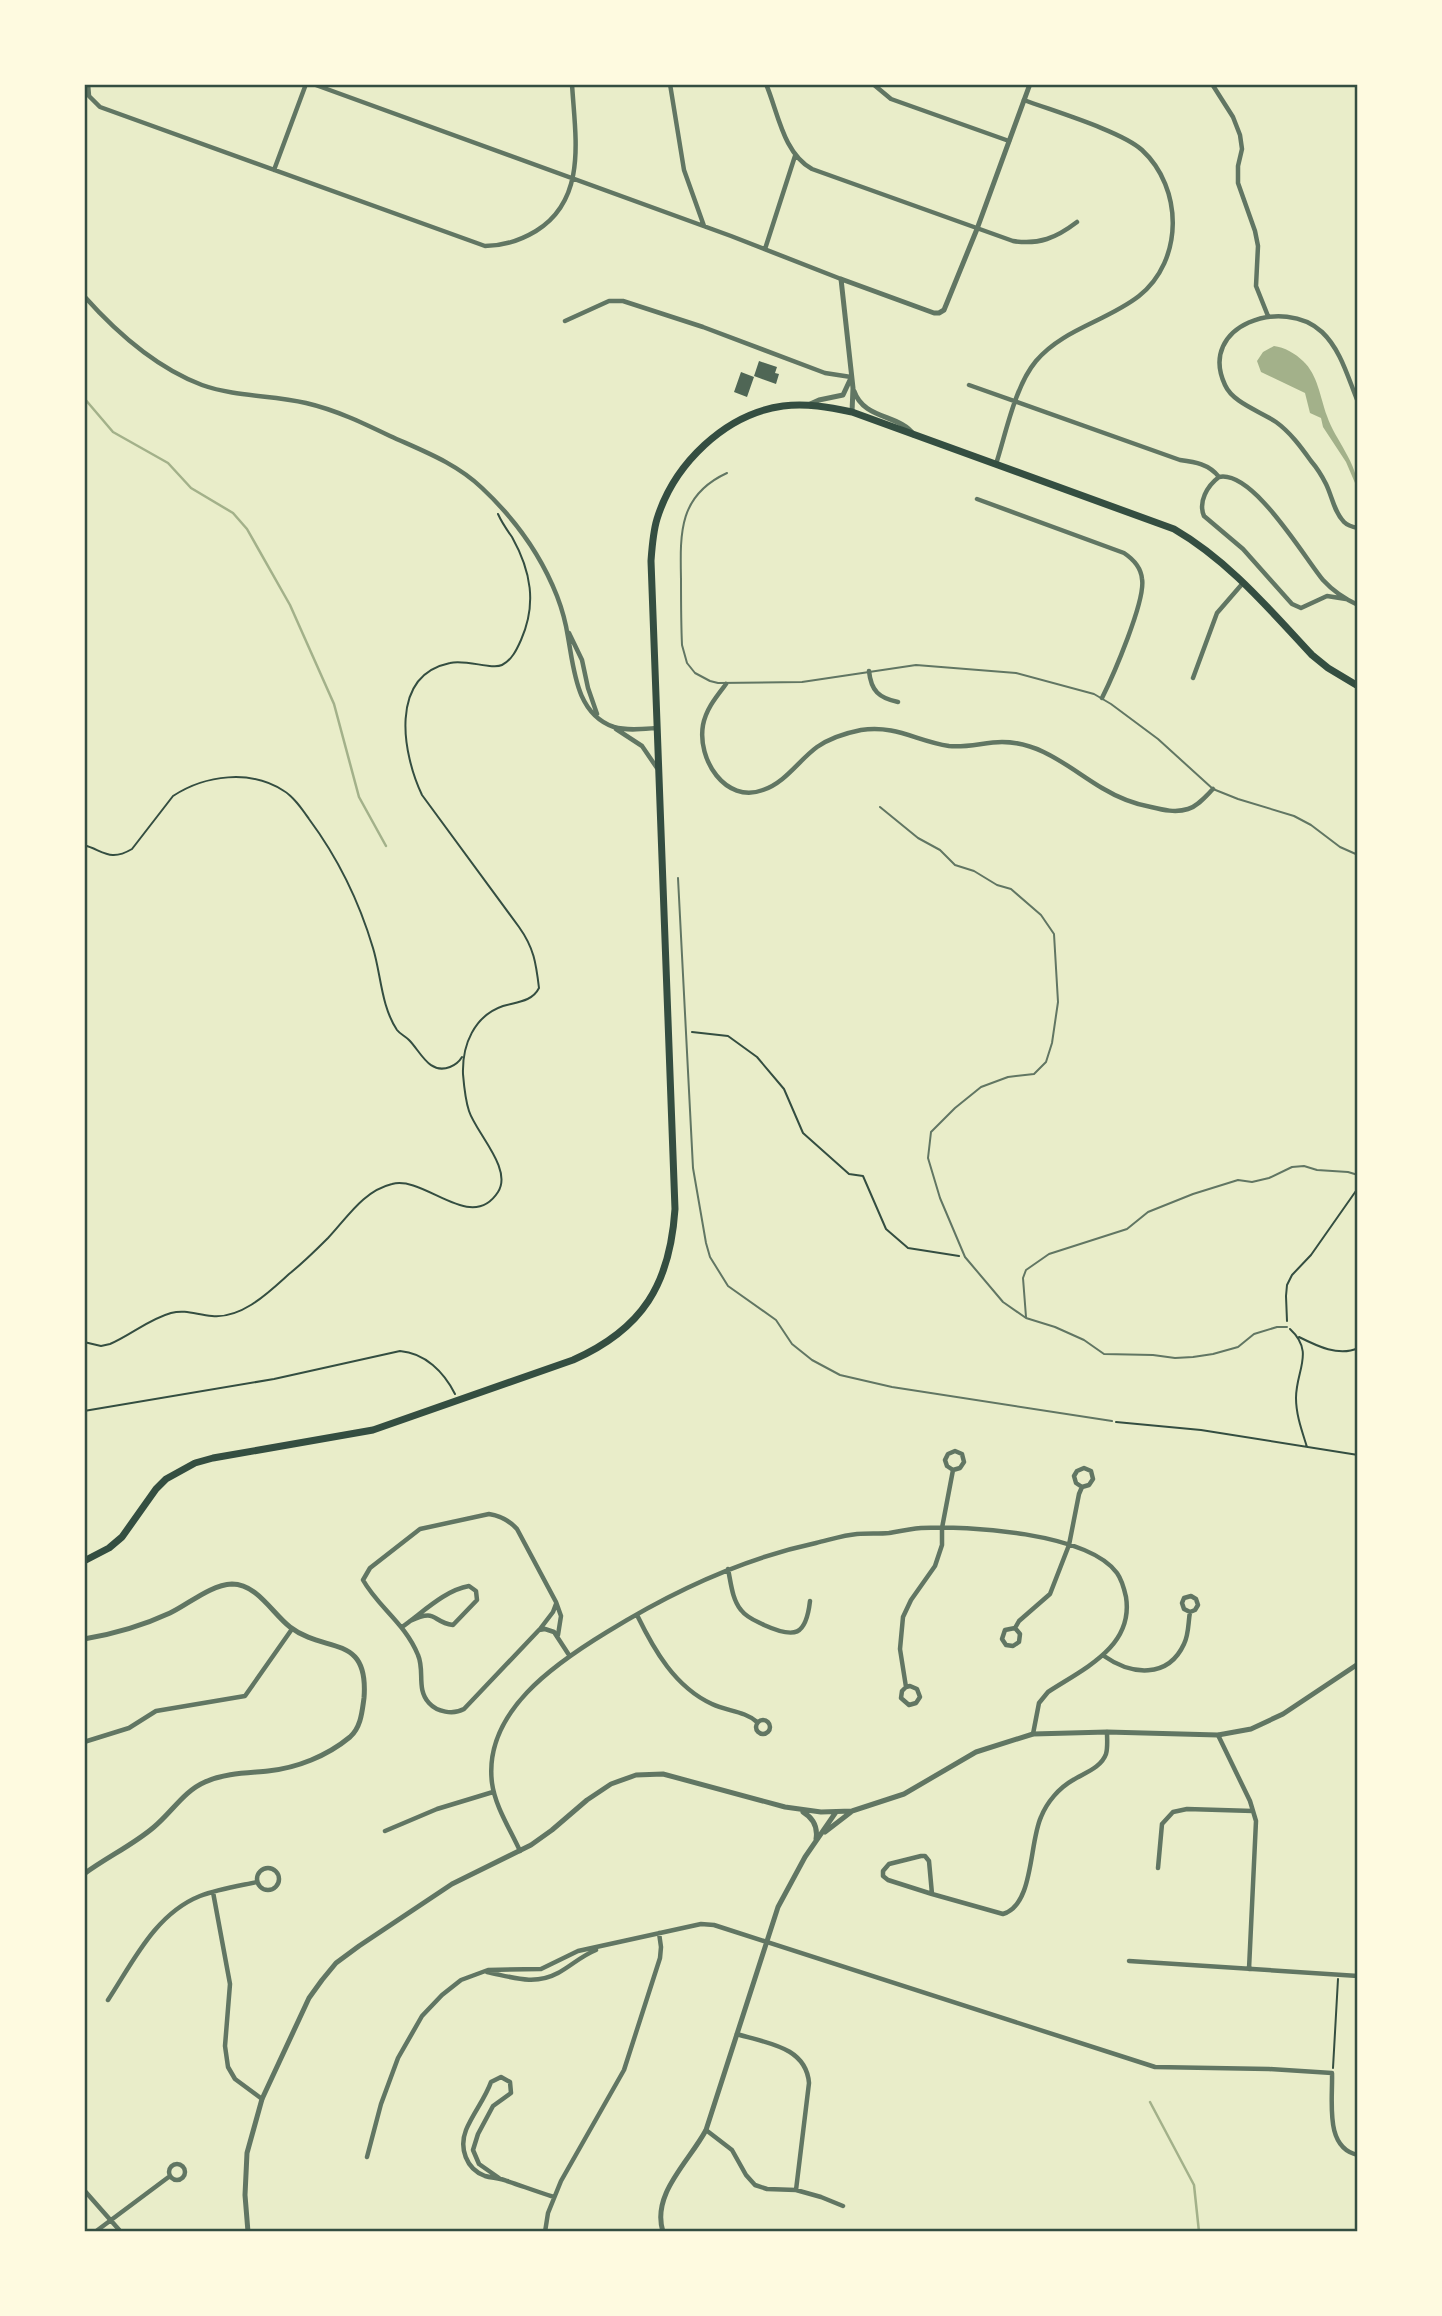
<svg xmlns="http://www.w3.org/2000/svg" width="1442" height="2316" font-family="Commissioner,sans-serif">
  <rect width="100%" height="100%" fill="#e9edc9"/>
  <path fill="#a3b18a" d="M1274 346C1284 347 1296 354 1303 361 1318 375 1320 397 1327 416 1335 440 1358 463 1358 490L1346 462 1323 427 1321 418 1310 413 1305 393 1261 372 1257 361 1263 352Z"/>
  <g fill="none" stroke-linecap="round" stroke-linejoin="round">
    <path stroke="#a3b18a" stroke-width="2.5" d="M84 398 113 432 168 463 191 488 233 513 247 529 290 605 334 704 359 797 386 846
      M1150 2102 1194 2185 1199 2232"/>
  </g>
  <path fill="#4f6655" d="M759 361 777 367 775 373 779 374 776 384 754 376Z
    M741 372 754 377 747 397 734 392Z"/>
  <g fill="none" stroke-linecap="round" stroke-linejoin="round">
    <path stroke="#344e41" stroke-width="2" d="M84 845C104 851 110 862 132 849L173 796C205 775 251 769 284 791 294 797 302 809 309 819 338 858 359 901 373 948 381 974 381 1006 397 1030 400 1034 405 1036 409 1040 421 1052 429 1075 450 1067 455 1065 459 1062 462 1057
      M692 1032 728 1036 757 1057 784 1089 803 1133 849 1174 863 1176 886 1229 908 1248 959 1256
      M1287 1321 1286 1296 1287 1285 1292 1275 1311 1255 1358 1188
      M1290 1329C1315 1352 1296 1370 1296 1398 1296 1415 1302 1431 1307 1447
      M1299 1337C1317 1346 1339 1357 1358 1348
      M84 1342 101 1346 110 1344C131 1335 149 1319 171 1313 186 1309 197 1315 212 1316 242 1319 269 1292 289 1274 303 1263 316 1250 328 1238 347 1218 363 1191 392 1184 425 1175 471 1234 498 1192 513 1169 476 1133 469 1111 465 1099 464 1086 463 1074 462 1045 474 1016 503 1006 516 1002 532 1002 539 988 536 963 534 948 519 927L422 795C403 755 388 676 450 663 466 659 492 670 502 665 512 660 517 649 521 640 537 604 531 571 512 537 507 530 502 523 498 514
      M84 1411 274 1379 400 1351C425 1353 444 1372 455 1394
      M1116 1422 1201 1430 1358 1455
      M1333 2068 1338 1979"/>
    <path stroke="#617663" stroke-width="2" d="M727 473C679 495 680 532 681 579 681 601 681 623 682 645L687 663 695 673 710 681 718 683 802 682 916 665 1016 673 1094 694 1111 704 1158 739 1213 789 1238 799 1294 816 1311 825 1340 847 1358 855
      M880 807 918 838 940 850 955 865 974 871 997 885 1011 889 1041 915 1054 934 1058 1002 1052 1043 1046 1062 1034 1074 1008 1077 981 1087 955 1108 931 1132 928 1158 940 1198 965 1257 1003 1302 1026 1318 1055 1327 1084 1340 1104 1354 1153 1355 1175 1358 1193 1357 1213 1354 1238 1347 1254 1334 1277 1327H1287
      M678 878 693 1168 706 1243 710 1257 728 1286 776 1320 792 1344 812 1360 840 1375 892 1387 1112 1421
      M1026 1317 1023 1278 1026 1270 1049 1254 1127 1229 1148 1212 1193 1194 1238 1180 1252 1182 1269 1178 1292 1167 1304 1166 1317 1170 1348 1172 1358 1175"/>
    <path stroke="#617663" stroke-width="4.5" d="M88 84 89 96 100 107 485 246C503 246 521 240 536 231 588 199 575 136 572 84
      M313 84 731 236 841 279
      M670 84 684 170 704 226
      M766 84C778 112 783 153 812 169L1013 241C1039 245 1056 238 1077 222
      M873 84 891 99 1009 141
      M1212 84 1233 117 1240 135 1242 149 1238 166V183L1255 231 1258 246 1256 286 1268 316
      M274 170 306 84
      M765 249 795 156
      M84 296C116 332 157 368 202 385 236 397 272 395 306 403 336 410 363 423 390 436 423 451 456 463 482 488 514 518 541 555 557 596 562 609 566 624 568 637 574 669 576 714 614 727 627 731 643 729 656 728
      M565 321 609 301H623L703 327 825 373 851 377
      M969 385 1180 460C1195 462 1209 464 1219 477
      M1358 402C1348 378 1341 350 1322 332 1284 296 1197 325 1225 385 1233 403 1260 411 1276 422 1290 432 1301 447 1311 461 1317 468 1322 476 1326 484 1332 496 1334 512 1344 522 1348 526 1352 527 1358 528
      M996 464C1006 433 1015 386 1036 361 1063 329 1107 321 1139 296 1184 260 1183 188 1142 150 1121 131 1053 111 1024 100
      M1219 477C1207 486 1198 502 1204 516L1243 549 1292 604 1301 608 1327 596 1346 599
      M1219 477C1253 470 1304 557 1323 580 1333 591 1345 599 1358 605
      M977 499 1124 553C1133 559 1141 567 1142 579 1146 600 1113 676 1102 698
      M569 633 582 660 588 688 597 714
      M869 671C871 691 879 698 898 702
      M1193 678 1217 613 1243 583
      M726 684C716 697 706 709 703 725 697 759 725 804 763 790 786 782 798 761 817 747 830 738 846 733 861 730 897 725 916 741 949 746 967 748 985 742 1002 742 1042 742 1070 769 1102 788 1117 797 1134 804 1151 807 1163 810 1176 813 1188 809 1198 806 1206 796 1213 789
      M616 729 642 746 657 768
      M1358 731V736
      M728 1569C731 1583 732 1599 741 1610 747 1618 756 1621 764 1625 795 1639 806 1636 810 1601
      M637 1615C654 1650 675 1687 712 1704 726 1711 745 1711 757 1722
      M402 1627C422 1613 445 1590 469 1586L476 1591 477 1600 453 1625C431 1622 438 1608 410 1621
      M1015 1628 1020 1634 1019 1642 1013 1646 1006 1645 1002 1639 1005 1630 1015 1628 1019 1621 1050 1594 1069 1545 1079 1494 1082 1487 1089 1485 1093 1479 1091 1471 1084 1468 1077 1471 1074 1476 1076 1483 1082 1487
      M540 1629 553 1612 556 1604
      M558 1635 561 1616 556 1602 517 1529C509 1520 501 1516 489 1514L420 1529 370 1568 363 1580C378 1607 405 1623 418 1655 425 1671 416 1689 429 1703 437 1712 453 1715 464 1709L539 1630 545 1629 554 1632 569 1655
      M1104 1656C1131 1675 1168 1679 1184 1644 1189 1634 1188 1623 1190 1612L1195 1610 1198 1605 1196 1599 1191 1596 1184 1598 1182 1603 1184 1609 1190 1612
      M906 1687 910 1686 917 1689 920 1697 916 1703 909 1705 901 1698 902 1691 906 1687 900 1649 903 1617 911 1600 935 1566 942 1545V1528L953 1470 960 1468 964 1462 962 1454 955 1451 948 1454 945 1460 947 1466 953 1470
      M756 1727a7 7 0 1 1 14 0a7 7 0 1 1-14 0Z
      M1218 1735 1250 1801 1256 1821 1249 1969
      M84 1742 129 1728 156 1711 245 1696 292 1629
      M385 1831 437 1809 493 1792
      M520 1851C510 1829 495 1806 492 1783 483 1712 556 1663 607 1632 673 1591 741 1559 816 1543 829 1540 844 1535 857 1534 868 1533 879 1534 889 1533 900 1531 910 1529 921 1528 967 1525 1088 1533 1117 1573 1122 1580 1124 1588 1126 1597 1134 1647 1083 1669 1048 1692L1039 1703 1033 1734
      M921 1856H925L929 1861 932 1894 888 1880 883 1876V1871L889 1864Z
      M1158 1868 1162 1824 1173 1812 1187 1809 1253 1811
      M257 1879a11 11 0 1 1 22 0a11 11 0 1 1-22 0Z
      M213 1892 230 1984 225 2046 228 2067 235 2079 262 2099
      M932 1894 1003 1914C1034 1905 1029 1843 1041 1817 1047 1802 1059 1788 1073 1780 1084 1773 1101 1768 1106 1754 1108 1747 1107 1739 1107 1732
      M1129 1961 1358 1976
      M487 1972C512 1977 534 1986 558 1973 571 1966 581 1956 596 1950
      M108 2000C133 1962 155 1914 200 1896 218 1889 238 1886 257 1882
      M737 2034C765 2043 806 2046 809 2083L796 2190
      M706 2130 732 2150 746 2175 755 2185 767 2189 796 2190 821 2197 843 2206
      M367 2157 381 2104 398 2058 422 2016 442 1995 461 1980 488 1970 541 1969 578 1951 701 1924 714 1925 1155 2067 1269 2069 1332 2073C1333 2101 1324 2148 1358 2155
      M169 2172a8 8 0 1 1 16 0a8 8 0 1 1-16 0Z
      M499 2178 479 2164 473 2150 478 2134 493 2106 511 2093 510 2082 501 2077 491 2082C485 2099 473 2113 466 2130 459 2148 466 2169 485 2176 492 2178 500 2178 507 2181 522 2186 538 2192 554 2197
      M84 2190 121 2232
      M95 2232 170 2176
      M545 2232 548 2213 561 2181 624 2070 660 1958 661 1947 659 1933"/>
    <path stroke="#617663" stroke-width="5" d="M854 391C864 420 900 414 914 435
      M808 405 819 400 843 395 850 380
      M852 412 853 388 841 279 934 313H939L944 310 977 229 1030 84
      M84 1639C114 1634 142 1626 170 1613 189 1604 210 1585 232 1584 257 1584 272 1613 290 1627 325 1654 369 1633 364 1698 362 1712 361 1727 350 1737 327 1756 297 1768 268 1771 247 1773 225 1773 205 1782 184 1791 172 1812 154 1827 133 1845 107 1857 84 1874
      M803 1812C813 1818 818 1827 816 1839
      M825 1832 851 1812
      M248 2232 245 2195 247 2153 262 2099 309 1998 322 1980 336 1963 359 1946 452 1884 531 1845 552 1830 587 1800 611 1784 636 1775 663 1774 785 1807 821 1812 852 1811 904 1794 976 1752 1033 1734 1107 1732 1218 1735 1251 1729 1283 1714 1358 1664
      M663 2232C651 2194 689 2162 706 2130L778 1907 805 1857 836 1812"/>
    <path stroke="#344e41" stroke-width="7" d="M84 1561 109 1548 122 1537 156 1489 166 1479 195 1463 213 1458 373 1430 573 1360C643 1329 670 1284 675 1209L651 561C652 547 653 532 657 519 674 464 725 414 783 406 806 403 829 407 852 412L1174 529C1229 561 1269 609 1312 655L1328 668 1358 686"/>
  </g>
  <rect width="1442" height="2316" fill="none" stroke="#fefae0" stroke-width="172"/>
  <rect x="86" y="86" width="1270" height="2144" fill="none" stroke="#344e41" stroke-width="2.5"/>
</svg>
